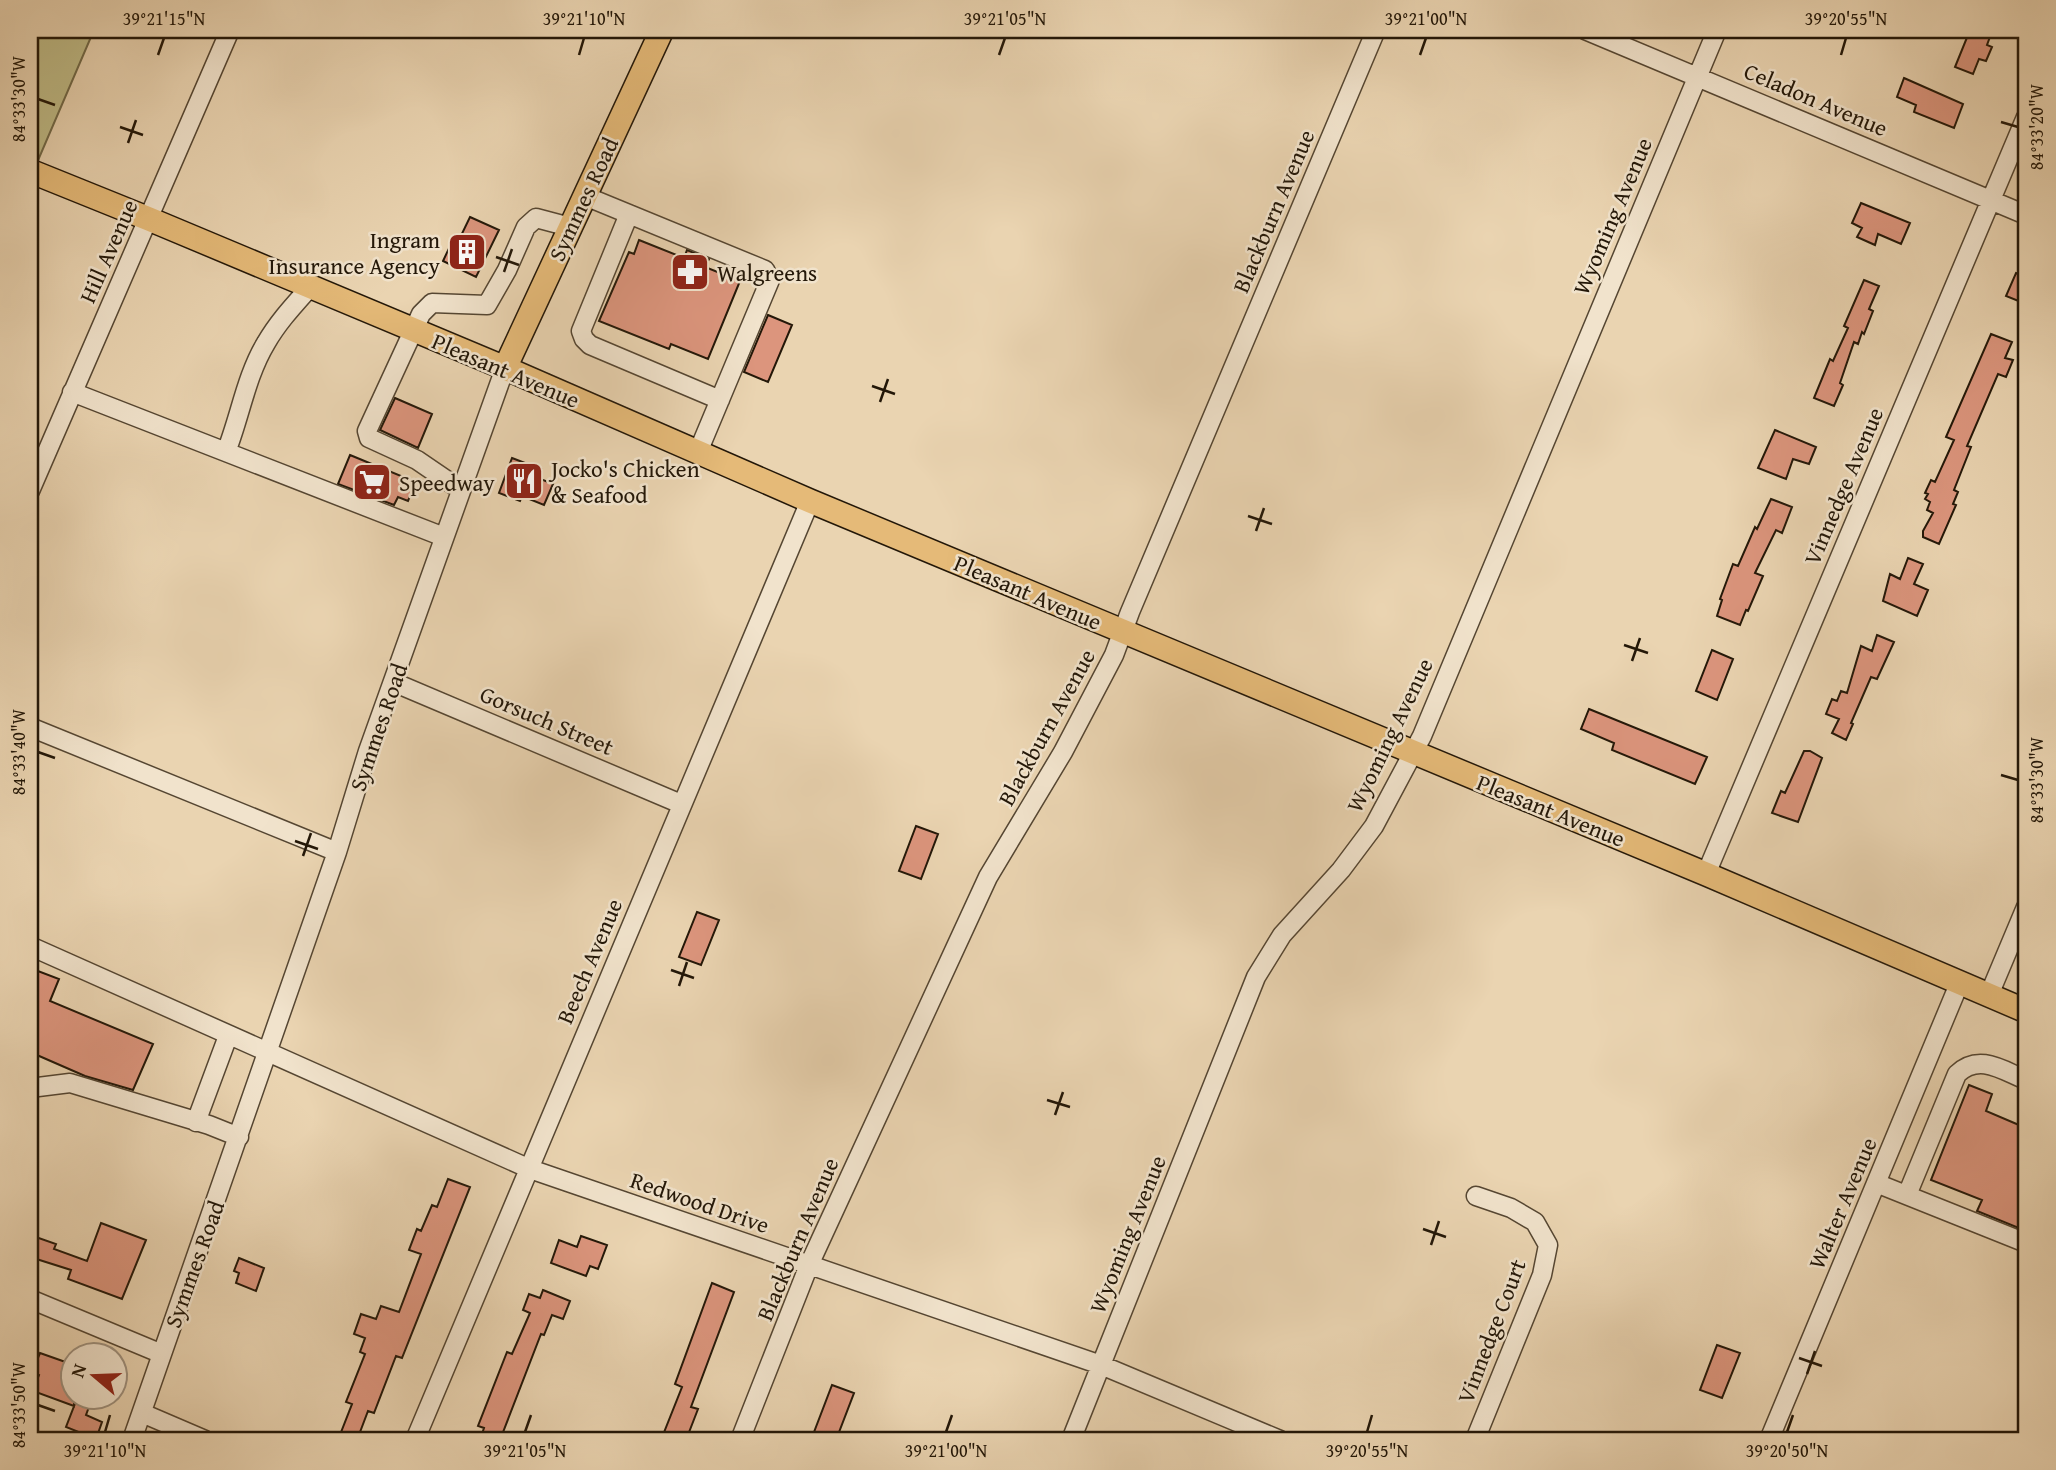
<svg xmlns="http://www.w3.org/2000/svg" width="2056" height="1470" font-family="'Gentium Book Plus',serif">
  <rect width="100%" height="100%" fill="#ead4b1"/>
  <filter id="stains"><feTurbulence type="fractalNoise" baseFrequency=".00286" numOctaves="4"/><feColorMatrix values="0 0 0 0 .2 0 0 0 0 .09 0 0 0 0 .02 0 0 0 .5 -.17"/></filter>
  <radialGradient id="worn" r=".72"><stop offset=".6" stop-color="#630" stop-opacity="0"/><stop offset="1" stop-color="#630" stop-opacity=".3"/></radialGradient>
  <path fill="#bfbb87" stroke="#716948" stroke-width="2" d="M30 30H94L33 172 30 171Z"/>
  <path fill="#dc957d" stroke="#231708" stroke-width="2" d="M1970 30H1981L1991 34 1987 45 1992 47 1986 61 1979 59 1973 74 1955 67Z
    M1904 78 1963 104 1954 128 1914 112 1916 105 1897 97Z
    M1861 203 1910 223 1901 244 1878 234 1875 245 1857 237 1862 228 1852 223Z
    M470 217 499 230 476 277 443 261 452 242 457 244Z
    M639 240 684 258 687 250 709 259 705 267 740 281 708 359 671 344 669 349 599 321 629 252 634 254Z
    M2016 273 2026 278V304L2006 296Z
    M1864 280 1879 286 1869 309 1873 311 1864 334 1862 332 1858 344 1854 342 1840 383 1843 385 1834 406 1814 398 1830 359 1833 361 1848 328 1844 326Z
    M768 315 792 325 768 382 744 372Z
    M1991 334 2012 342 2005 358 2013 360 2006 377 1998 374 1967 446 1971 447 1954 490 1958 492 1953 504 1956 505 1939 544 1923 537V531L1933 513 1927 510 1930 502 1925 499 1928 494 1925 493 1931 480 1935 482 1954 440 1946 437Z
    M395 398 432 414 418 448 380 430Z
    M1775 430 1816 447 1809 464 1793 459 1786 479 1758 468Z
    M350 455 406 478 405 482 414 486 408 501 398 497 394 505 338 484Z
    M512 458 541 469 538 478 553 484 544 505 522 496 520 501 499 493Z
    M1771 499 1792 507 1782 533 1776 530 1755 573 1763 576 1748 611 1746 610 1740 625 1717 616 1722 600 1720 599 1733 564 1738 566 1755 527 1757 529Z
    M1908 558 1923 564 1914 584 1928 590 1917 616 1883 601 1890 574 1900 579Z
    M1877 635 1894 642 1877 679 1871 677 1851 723 1853 724 1846 740 1832 733 1839 719 1826 714 1832 699 1837 701 1841 691 1847 693 1861 646 1872 651Z
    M1712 650 1733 659 1717 700 1696 691Z
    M1589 709 1707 757 1695 784 1612 750 1614 743 1581 729Z
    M1804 751H1810L1822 758 1798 822 1772 813 1781 791 1785 793Z
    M916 826 938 834 921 879 899 871Z
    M697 912 719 920 701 965 679 957Z
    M30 968 59 979 50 1001 153 1044 133 1090 85 1076 30 1052Z
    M1969 1085 1992 1094 1986 1111 2026 1128V1231L1977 1211 1982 1200 1931 1180Z
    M448 1179 470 1187 402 1358 396 1356 374 1413 368 1411 357 1440H338L352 1404 346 1402 365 1354 360 1352 365 1338 354 1334 361 1314 376 1319 381 1306 399 1312 421 1254 409 1250 417 1229 421 1231 432 1205 437 1207Z
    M101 1223 146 1240 122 1299 68 1279 71 1270 30 1257V1235L56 1244 54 1249 87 1261Z
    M581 1236 607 1245 598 1269 590 1266 586 1276 551 1263 559 1240 577 1247Z
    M239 1258 264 1268 256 1291 236 1283 239 1273 234 1271Z
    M712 1283 734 1292 691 1407 698 1409 686 1440H661L682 1387 675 1384Z
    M543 1290 570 1301 563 1319 552 1315 544 1335 541 1334 500 1440H490L481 1437 484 1428 478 1426 507 1352 512 1354 530 1313 523 1310 529 1294 540 1298Z
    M1717 1345 1740 1353 1722 1398 1700 1390Z
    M40 1353 74 1365V1406L33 1391 39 1375 32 1372Z
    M832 1385 854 1393 836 1440H811Z
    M78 1396H93L86 1415 102 1422 96 1439 66 1427Z"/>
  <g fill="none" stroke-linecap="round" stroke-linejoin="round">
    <g stroke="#554632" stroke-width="21">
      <path id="minor" d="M1585 30 2026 215
        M585 196 765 270 770 280 698 452
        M629 214 581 331 584 339 590 345 720 400
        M72 392 444 537
        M226 452C240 417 246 376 266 343 278 322 294 305 310 287
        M461 490 417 460 369 438 367 431 421 314 432 303 487 305 507 270 526 227 536 218 570 227
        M30 491 230 30
        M393 682 681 804
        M30 727 337 852
        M1706 874 2026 117
        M30 946 530 1169 1101 1365 1280 1440
        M1989 995 2026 907
        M30 1088 70 1083 209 1125 239 1137
        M196 1122 228 1036
        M1876 1183 2026 1243
        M1907 1195 1957 1074C1979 1053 2002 1070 2026 1080
        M30 1299 162 1354
        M142 1413 205 1440
        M132 1440 337 852 368 751 505 368
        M415 1440 810 501
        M740 1440 809 1265 988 877 1063 752 1114 655 1130 612 1376 30
        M1071 1440 1256 977 1282 935 1341 870 1374 826 1422 736 1717 30
        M1475 1440 1542 1275 1548 1245 1535 1222 1511 1208 1476 1196
        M1769 1440 1959 984"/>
    </g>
    <g stroke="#231708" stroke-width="26">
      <path id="major" d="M30 171 149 219 505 368 810 501 1706 874 2026 1011
        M505 368 662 30"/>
    </g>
    <use href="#minor" stroke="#f1e3cc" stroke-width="18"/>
    <use href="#major" stroke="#e5ba78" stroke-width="23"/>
  </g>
  <path fill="none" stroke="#231708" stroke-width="2.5" d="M158 55 164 38M579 55 584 38M999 55 1005 38M1420 55 1426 38M1841 55 1846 38M38 99 55 105M2001 122 2018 127M120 127 143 135M128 143 136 120M496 257 519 265M504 272 512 249M872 386 895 394M880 402 888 379M1248 516 1272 524M1256 531 1264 508M1624 645 1648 653M1632 661 1640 638M38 752 55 758M2001 775 2018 780M295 841 318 849M303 856 311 833M671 970 694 978M679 986 687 962M1047 1100 1070 1107M1055 1115 1063 1092M1423 1229 1446 1237M1431 1245 1439 1221M1799 1358 1822 1366M1807 1374 1815 1351M38 1405 55 1411M105 1432 110 1415M525 1432 531 1415M946 1432 952 1415M1367 1432 1372 1415M1787 1432 1793 1415"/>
  <defs>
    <g id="building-square" transform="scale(2.0125)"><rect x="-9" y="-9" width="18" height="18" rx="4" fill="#8f2418" stroke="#f1e3cc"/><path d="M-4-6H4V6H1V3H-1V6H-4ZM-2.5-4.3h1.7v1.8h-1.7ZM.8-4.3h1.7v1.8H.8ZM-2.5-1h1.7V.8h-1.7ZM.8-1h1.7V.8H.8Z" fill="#fff"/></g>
    <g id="pharmacy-square" transform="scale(2.0125)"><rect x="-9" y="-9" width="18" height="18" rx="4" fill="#8f2418" stroke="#f1e3cc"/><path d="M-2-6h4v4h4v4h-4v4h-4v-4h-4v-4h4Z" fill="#fff"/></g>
    <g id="restaurant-square" transform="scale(2.0125)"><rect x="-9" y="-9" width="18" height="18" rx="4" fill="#8f2418" stroke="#f1e3cc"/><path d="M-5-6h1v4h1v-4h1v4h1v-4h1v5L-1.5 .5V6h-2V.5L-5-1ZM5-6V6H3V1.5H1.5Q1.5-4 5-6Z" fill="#fff"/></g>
    <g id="supermarket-square" transform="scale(2.0125)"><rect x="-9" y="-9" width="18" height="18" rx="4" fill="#8f2418" stroke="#f1e3cc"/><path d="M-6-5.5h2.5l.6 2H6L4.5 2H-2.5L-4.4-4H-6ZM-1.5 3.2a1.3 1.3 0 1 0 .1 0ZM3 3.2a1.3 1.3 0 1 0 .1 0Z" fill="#fff"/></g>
  </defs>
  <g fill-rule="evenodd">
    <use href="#building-square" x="467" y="252"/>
    <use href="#pharmacy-square" x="690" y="272"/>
    <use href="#restaurant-square" x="524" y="481"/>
    <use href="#supermarket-square" x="372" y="482"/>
  </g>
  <g text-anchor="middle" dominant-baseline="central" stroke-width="5" stroke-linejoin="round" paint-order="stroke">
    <g font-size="23" fill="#231708" stroke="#f1e3cc">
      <text transform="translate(1816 99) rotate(23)">Celadon Avenue</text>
      <text transform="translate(583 199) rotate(-65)">Symmes Road</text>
      <text transform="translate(1273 211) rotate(-67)">Blackburn Avenue</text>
      <text transform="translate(1612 216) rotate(-67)">Wyoming Avenue</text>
      <text transform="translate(108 251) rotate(-66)">Hill Avenue</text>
      <text transform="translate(506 370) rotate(23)">Pleasant Avenue</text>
      <text transform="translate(1843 486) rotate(-67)">Vinnedge Avenue</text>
      <text transform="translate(1028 592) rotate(23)">Pleasant Avenue</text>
      <text transform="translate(547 720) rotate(23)">Gorsuch Street</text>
      <text transform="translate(378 727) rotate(-71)">Symmes Road</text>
      <text transform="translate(1046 727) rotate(-61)">Blackburn Avenue</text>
      <text transform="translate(1389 735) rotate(-64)">Wyoming Avenue</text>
      <text transform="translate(1551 810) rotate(22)">Pleasant Avenue</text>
      <text transform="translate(589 961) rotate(-67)">Beech Avenue</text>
      <text transform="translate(700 1202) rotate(19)">Redwood Drive</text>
      <text transform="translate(1842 1203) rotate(-67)">Walter Avenue</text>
      <text transform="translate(1127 1234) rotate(-68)">Wyoming Avenue</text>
      <text transform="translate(797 1239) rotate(-67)">Blackburn Avenue</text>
      <text transform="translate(194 1264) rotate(-70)">Symmes Road</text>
      <text transform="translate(1491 1331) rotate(-69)">Vinnedge Court</text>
    </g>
    <g font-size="23" fill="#231708" stroke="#f1e3cc" text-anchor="start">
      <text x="440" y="239" text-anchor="end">Ingram<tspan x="440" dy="26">Insurance Agency</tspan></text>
      <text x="717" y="272">Walgreens</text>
      <text x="551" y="468">Jocko's Chicken<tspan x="551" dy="26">&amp; Seafood</tspan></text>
      <text x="399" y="482">Speedway</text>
    </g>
  </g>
  <rect width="2056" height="1470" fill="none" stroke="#ead4b1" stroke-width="77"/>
  <g transform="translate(94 1376) rotate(289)"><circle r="33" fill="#f1e3cc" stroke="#9f917e" stroke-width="2"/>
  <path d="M0-5L12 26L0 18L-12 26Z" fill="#8f2418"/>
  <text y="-10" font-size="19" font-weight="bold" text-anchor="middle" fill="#231708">N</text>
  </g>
  <rect x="38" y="38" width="1980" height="1394" fill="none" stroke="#231708" stroke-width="2.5"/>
  <g font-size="18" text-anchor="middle" fill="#231708">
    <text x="164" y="25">39°21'15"N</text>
    <text x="584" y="25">39°21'10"N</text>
    <text x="1005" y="25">39°21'05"N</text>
    <text x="1426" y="25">39°21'00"N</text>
    <text x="1846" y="25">39°20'55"N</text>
    <text transform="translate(19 99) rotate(-90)" y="6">84°33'30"W</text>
    <text transform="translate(2037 127) rotate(-90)" y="6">84°33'20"W</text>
    <text transform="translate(19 752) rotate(-90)" y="6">84°33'40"W</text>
    <text transform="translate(2037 780) rotate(-90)" y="6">84°33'30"W</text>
    <text transform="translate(19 1405) rotate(-90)" y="6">84°33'50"W</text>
    <text x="105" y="1457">39°21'10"N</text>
    <text x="525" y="1457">39°21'05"N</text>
    <text x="946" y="1457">39°21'00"N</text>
    <text x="1367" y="1457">39°20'55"N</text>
    <text x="1787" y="1457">39°20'50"N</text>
  </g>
  <rect width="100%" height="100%" filter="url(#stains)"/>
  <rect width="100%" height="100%" fill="url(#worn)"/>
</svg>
